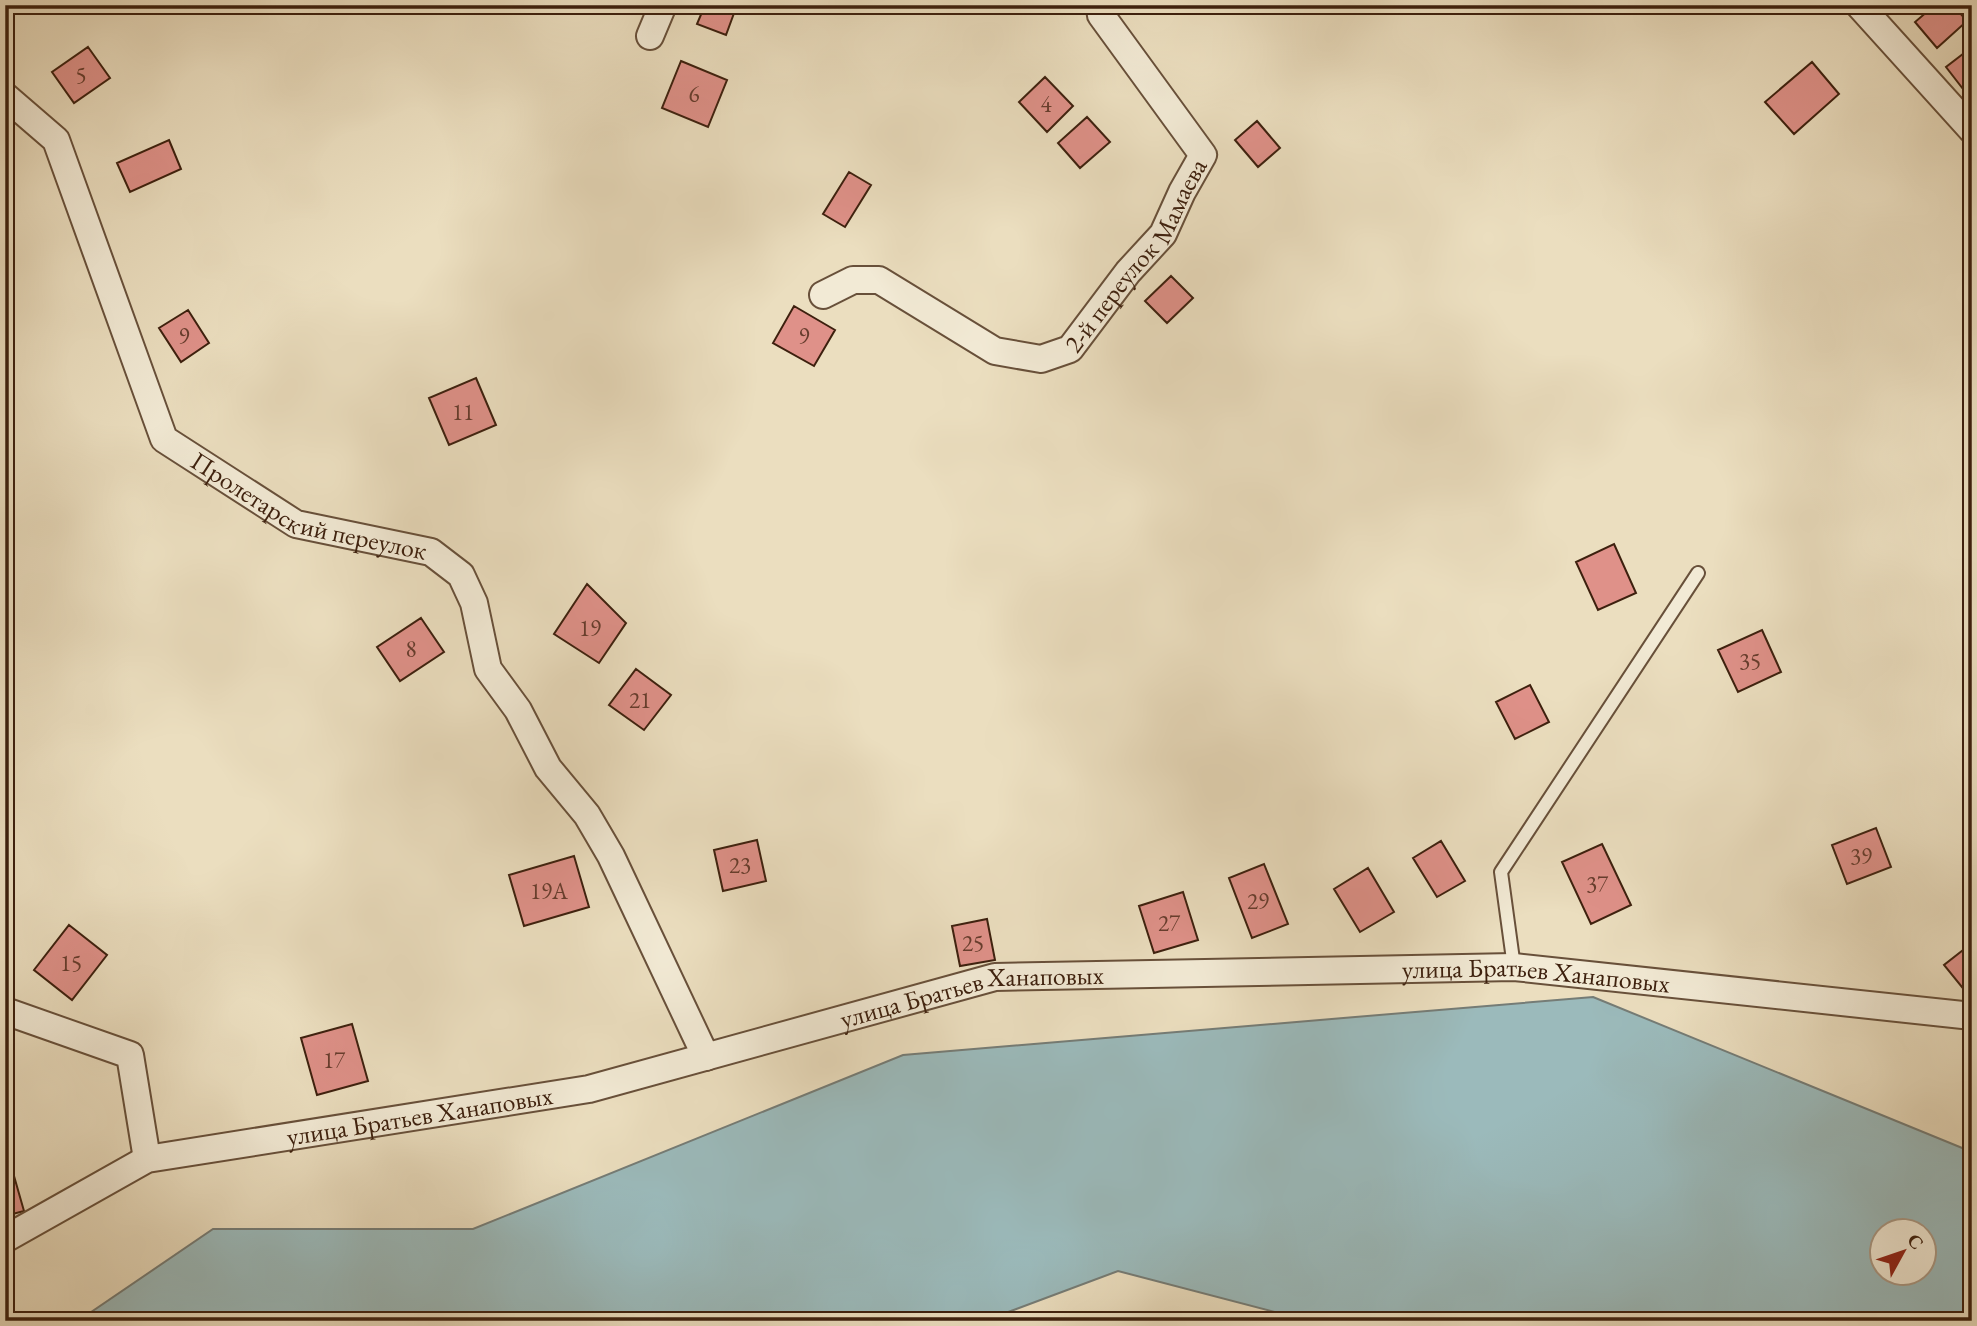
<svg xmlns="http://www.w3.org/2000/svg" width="1977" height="1326" font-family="'EB Garamond',serif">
  <rect width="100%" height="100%" fill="#ebdebf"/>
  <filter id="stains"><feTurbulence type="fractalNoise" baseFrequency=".00286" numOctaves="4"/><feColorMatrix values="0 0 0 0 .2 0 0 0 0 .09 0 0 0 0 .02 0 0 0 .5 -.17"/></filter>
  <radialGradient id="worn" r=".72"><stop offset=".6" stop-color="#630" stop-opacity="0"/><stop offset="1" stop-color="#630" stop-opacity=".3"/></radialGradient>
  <path fill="#9bbabb" stroke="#757c76" stroke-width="2" fill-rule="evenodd" d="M1593 997 1972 1152V1321H1309L1118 1271 984 1321H78L213 1229H473L903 1055ZM1882 1232H1924V1274H1882Z"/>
  <path fill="#df9189" stroke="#3d200e" stroke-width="2" d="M705 5H737L726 35 697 24Z
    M1935 5H1953L1967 21 1937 48 1915 22Z
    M88 47 110 78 74 103 52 72Z
    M1972 47V96L1970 98 1946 67Z
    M681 61 727 80 708 127 662 108Z
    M1812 62 1839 94 1794 134 1765 102Z
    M1045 77 1073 106 1047 132 1019 102Z
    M1087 117 1110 142 1080 168 1058 143Z
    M1257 121 1280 148 1258 167 1235 140Z
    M169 140 181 169 130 192 117 163Z
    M849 172 871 185 845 227 823 214Z
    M1171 276 1193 298 1167 323 1145 301Z
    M794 306 835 330 814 366 773 343Z
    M188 310 209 343 181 362 159 328Z
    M476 378 496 425 449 445 429 398Z
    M1614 544 1636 593 1598 610 1576 562Z
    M587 584 626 623 599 663 554 634Z
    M421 618 444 652 400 681 377 647Z
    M1762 630 1781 672 1738 692 1718 650Z
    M636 669 671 695 644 730 609 705Z
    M1530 685 1549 722 1515 739 1496 702Z
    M1876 828 1891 867 1847 884 1832 845Z
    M757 840 766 881 723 891 714 850Z
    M1441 841 1465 881 1437 897 1413 858Z
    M1602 844 1631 905 1591 924 1562 862Z
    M574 856 589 907 524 926 509 875Z
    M1264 864 1288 924 1252 938 1229 878Z
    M1368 868 1394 912 1360 932 1334 889Z
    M1183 892 1198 940 1154 953 1139 906Z
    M987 919 995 960 960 966 952 926Z
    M69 925 107 955 72 1000 34 970Z
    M1972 943V996L1970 997 1944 965Z
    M352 1024 368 1081 317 1095 301 1038Z
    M10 1162 24 1211 5 1216V1163Z"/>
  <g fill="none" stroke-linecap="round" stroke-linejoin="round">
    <g stroke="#68503a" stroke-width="16">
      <path id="lane" d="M1514 967 1501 872 1698 573"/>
    </g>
    <g stroke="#68503a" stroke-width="30">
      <g id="street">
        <path d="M1859 5 1972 130"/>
        <path d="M650 36 663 5"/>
        <path id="s1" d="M5 96 56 140 164 439 296 524 431 552 461 575 474 603 488 669 518 710 548 768 587 815 611 856 706 1057"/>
        <path id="s2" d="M823 295 853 280H879L995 351 1041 359 1070 349 1128 272 1163 234 1182 192 1203 155 1101 15 1106 5"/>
        <path d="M5 1011 130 1055 147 1159"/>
        <path id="s3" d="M5 1239 147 1159 589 1089 995 977 1514 967 1972 1016"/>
      </g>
    </g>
    <use href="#lane" stroke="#f2ead5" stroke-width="12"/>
    <use href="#street" stroke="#f2ead5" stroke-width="26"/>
  </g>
  <g text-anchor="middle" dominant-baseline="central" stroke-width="5" stroke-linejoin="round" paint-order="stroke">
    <g font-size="23" fill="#663c2d">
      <text x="81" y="75">5</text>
      <text x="694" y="94">6</text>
      <text x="1046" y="104">4</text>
      <text x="184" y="336">9</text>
      <text x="804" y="336">9</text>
      <text x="463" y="412">11</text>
      <text x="590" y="628">19</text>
      <text x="411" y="649">8</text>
      <text x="1750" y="661">35</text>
      <text x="640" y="700">21</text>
      <text x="1861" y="856">39</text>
      <text x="740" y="865">23</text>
      <text x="1597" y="884">37</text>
      <text x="549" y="891">19А</text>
      <text x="1258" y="901">29</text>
      <text x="1169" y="923">27</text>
      <text x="973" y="943">25</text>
      <text x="71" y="963">15</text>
      <text x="334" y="1060">17</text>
    </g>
    <g font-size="26" fill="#3d200e" stroke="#f2ead5">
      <text stroke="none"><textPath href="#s2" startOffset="388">2-й переулок Мамаева</textPath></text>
      <text stroke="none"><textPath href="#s1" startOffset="548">Пролетарский переулок</textPath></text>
      <text stroke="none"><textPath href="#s3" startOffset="1573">улица Братьев Ханаповых</textPath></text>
      <text stroke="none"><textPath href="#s3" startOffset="1006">улица Братьев Ханаповых</textPath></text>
      <text stroke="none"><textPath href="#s3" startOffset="439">улица Братьев Ханаповых</textPath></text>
    </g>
  </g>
  <rect width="1977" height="1326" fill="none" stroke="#ebdebf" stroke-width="28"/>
  <rect x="7" y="7" width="1963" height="1312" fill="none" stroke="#3d200e" stroke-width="3.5"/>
  <rect x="14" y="14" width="1949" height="1298" fill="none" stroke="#3d200e" stroke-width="2"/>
  <g transform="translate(1903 1252) rotate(50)"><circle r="33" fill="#f2ead5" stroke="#aa9985" stroke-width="2"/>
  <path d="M0-5L12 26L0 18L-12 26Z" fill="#8f2418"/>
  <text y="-10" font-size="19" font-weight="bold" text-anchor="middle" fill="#3d200e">С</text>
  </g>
  <rect width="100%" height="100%" filter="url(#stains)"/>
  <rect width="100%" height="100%" fill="url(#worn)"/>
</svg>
